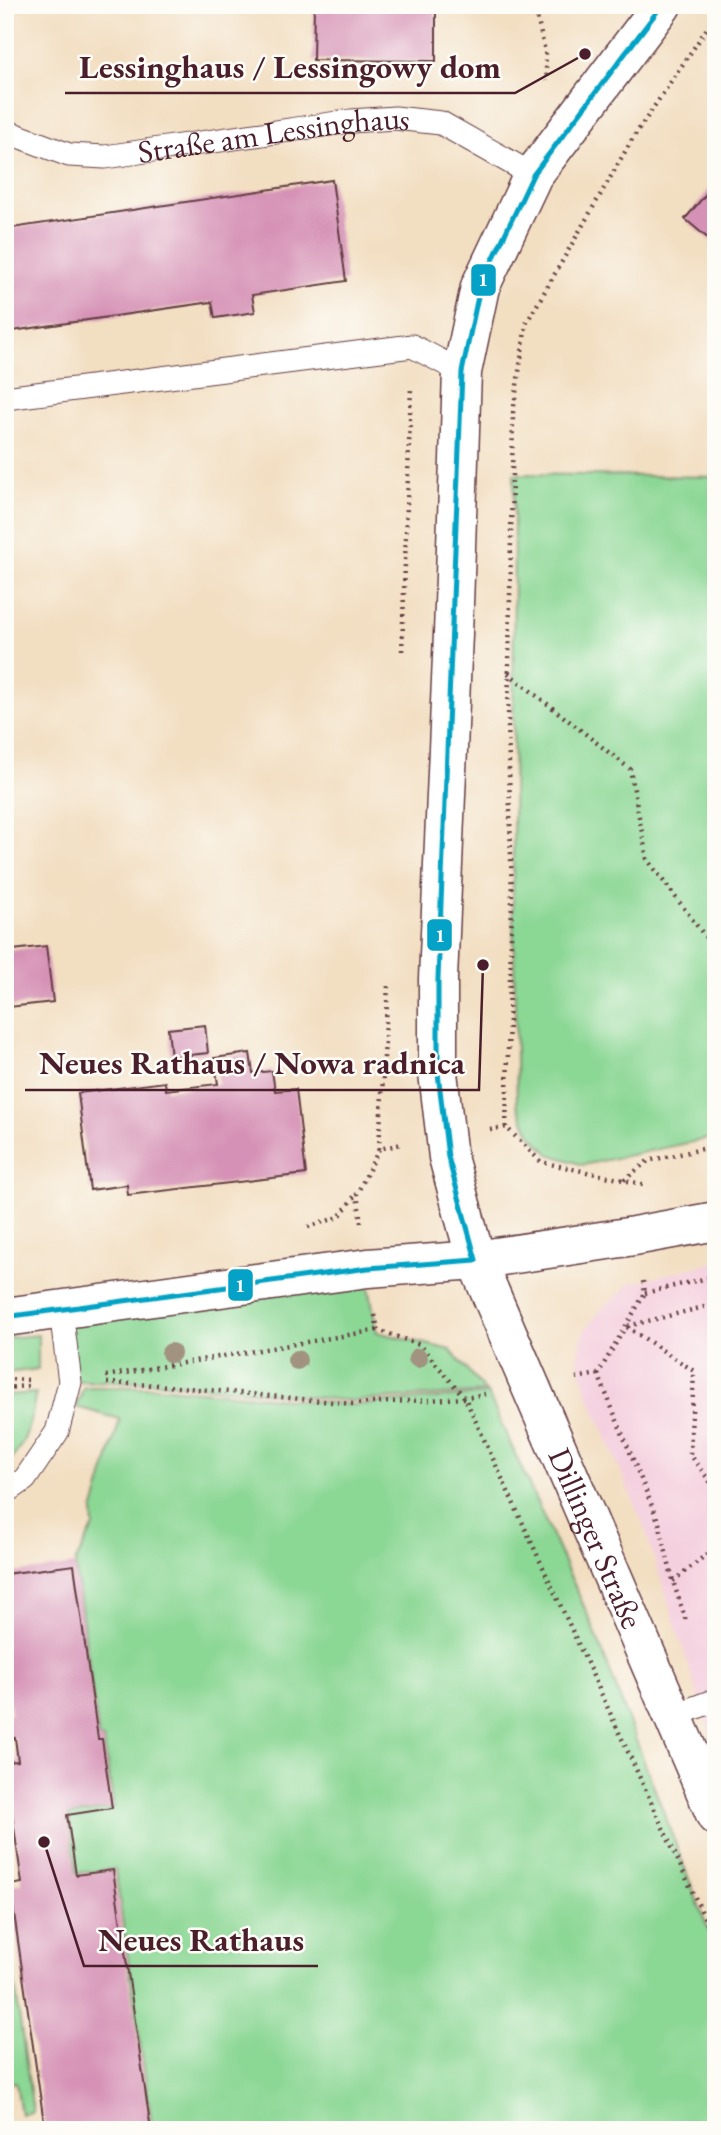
<svg xmlns="http://www.w3.org/2000/svg" width="721" height="2135" font-family="'EB Garamond',serif">
  <rect width="100%" height="100%" fill="#fdfcf7"/>
  <filter id="ink" filterUnits="userSpaceOnUse"><feTurbulence type="fractalNoise" baseFrequency=".0143" numOctaves="2"/><feDisplacementMap in="SourceGraphic" scale="14" xChannelSelector="R" yChannelSelector="G"/><feConvolveMatrix kernelMatrix="1 2 1 2 8 2 1 2 1" color-interpolation-filters="sRGB"/></filter>
  <filter id="wash" filterUnits="userSpaceOnUse"><feTurbulence type="fractalNoise" baseFrequency=".00686" numOctaves="4" result="noise"/><feDisplacementMap in="SourceGraphic" scale="28" xChannelSelector="R" yChannelSelector="G"/><feGaussianBlur stdDeviation="1.57" result="paint"/><feColorMatrix in="noise" values="0 0 0 0 0 0 0 0 0 0 0 0 0 0 0 0 0 1.4 0 .05"/><feComposite in="paint" operator="in"/></filter>
  <g filter="url(#wash)">
    <rect width="100%" height="100%" fill="#f2dec1"/>
    <path fill="#f4cfde" d="M716 1262V1753L645 1529 587 1392 577 1358 584 1331 602 1309 631 1283Z
      M694 2121 695 2130H632Z"/>
    <path fill="#8bd794" stroke="#6a7b60" stroke-width="2" d="M514 474 716 477V1137L583 1165 549 1154 531 1135 517 1105 513 903Z
      M366 1269 377 1332 450 1350 486 1392 352 1401 157 1382 71 1381 62 1312Z
      M38 1335V1369L5 1373V1338Z
      M84 1387H156L353 1405 488 1394 591 1622 716 1950V2130H695L694 2121 632 2130H153L115 1869 77 1873 69 1816 114 1808 103 1738 99 1739 75 1563 94 1526 93 1512 120 1419 76 1407Z
      M36 1393C31 1420 27 1446 5 1466V1395Z
      M5 1915 33 2112 21 2114 16 2082 5 2083Z"/>
    <g id="blocks">
      <path fill="#d692b6" d="M314 5H436V61L313 60Z
        M332 180 346 281 252 295 255 312 215 318 212 302 5 332V229Z
        M716 182V245L685 219Z
        M46 946 53 1002 9 1007 5 978V951Z
        M205 1025 208 1053 171 1057 168 1029Z
        M250 1053 253 1073 272 1071 275 1091 296 1089 306 1174 128 1195 127 1185 90 1190 78 1093 165 1082 166 1090 218 1084 214 1058Z
        M74 1565 98 1739H102L112 1808 67 1815 76 1875 113 1870 151 2130H45L10 1885 22 1883 5 1765V1762L18 1761 15 1738 5 1737V1715L11 1713 5 1675V1574Z"/>
    </g>
  </g>
  <g filter="url(#ink)">
    <use href="#blocks" fill-opacity="0" stroke="#633c42" stroke-width="2"/>
    <g fill="none" stroke-linecap="round" stroke-linejoin="round">
      <g stroke="#633c42" stroke-width="25">
        <g id="lane">
          <path id="s1" d="M5 131 69 155 105 157 351 121 395 118 441 123 533 175"/>
          <path d="M5 398 412 346 462 372"/>
          <path d="M5 1493 25 1479 57 1432 70 1382 61 1311"/>
          <path d="M672 1716 716 1700"/>
        </g>
      </g>
      <g stroke="#633c42" stroke-width="41">
        <g id="street">
          <path id="s2" d="M662 5 533 175 480 287 462 372 453 634 438 979V1073L448 1157 476 1260 716 1816"/>
          <path d="M5 1317 368 1268 476 1260 634 1236 716 1221"/>
        </g>
      </g>
      <path stroke="#633c42" stroke-width="4.5" stroke-dasharray="2 5" stroke-linecap="butt" d="M534 5 545 51 547 81
        M402 651 411 387
        M508 673 630 769 647 859 716 951
        M506 1127 512 904 508 722 513 413 526 324 633 138 716 15
        M490 1130 506 1127 541 1162 646 1185
        M379 1149 388 985
        M624 1180 648 1161 716 1146
        M361 1223 357 1194 379 1149 402 1144
        M308 1227 339 1217 356 1194
        M645 1293 716 1276
        M375 1315 378 1330 420 1345 465 1398 716 1943
        M628 1326 716 1304
        M627 1327 694 1371 690 1454 716 1490
        M598 1374 659 1523 673 1581 687 1624
        M106 1376 378 1330
        M576 1378 598 1374 645 1293 643 1281
        M5 1379 31 1380
        M107 1383 157 1385 353 1404 465 1398 485 1394
        M5 1388 28 1386
        M673 1581 716 1547"/>
      <use href="#lane" stroke="#fff" stroke-width="23"/>
      <use href="#street" stroke="#fff" stroke-width="38"/>
      <g stroke="#fdfcf7" stroke-width="10">
        <path id="bus-1" d="M476 1260 448 1157 438 1073V979L462 372 480 287 533 175 662 5
          M5 1317 368 1268 476 1260"/>
      </g>
      <use href="#bus-1" stroke="#04a2c6" stroke-width="5"/>
    </g>
    <g fill="#a19380">
      <circle cx="171" cy="1353" r="10"/>
      <circle cx="418" cy="1358" r="10"/>
      <circle cx="297" cy="1360" r="10"/>
    </g>
  </g>
  <g text-anchor="middle" dominant-baseline="central" stroke-width="5" stroke-linejoin="round" paint-order="stroke">
    <g font-size="32" fill="#4a1f2b" stroke="#fdfcf7">
      <text stroke="none"><textPath href="#s1" startOffset="275">Straße am Lessinghaus</textPath></text>
      <text stroke="none"><textPath href="#s2" startOffset="1620">Dillinger Straße</textPath></text>
    </g>
  </g>
  <path fill="none" stroke="#4a1f2b" stroke-width="2.5" d="M585 54L515 93H65M483 965L479 1090H25M44 1842L84 1966H318"/>
  <g fill="#4a1f2b" stroke="#fdfcf7" stroke-width="2.5">
    <circle cx="585" cy="54" r="7"/>
    <circle cx="483" cy="965" r="7"/>
    <circle cx="44" cy="1842" r="7"/>
  </g>
  <g font-size="33" text-anchor="middle" font-weight="bold" fill="#4a1f2b" stroke="#fdfcf7" stroke-width="5" stroke-linejoin="round" paint-order="stroke">
    <text x="290" y="78">Lessinghaus / Lessingowy dom</text>
    <text x="252" y="1074">Neues Rathaus / Nowa radnica</text>
    <text x="201" y="1951">Neues Rathaus</text>
  </g>
  <g stroke="#fdfcf7" stroke-width="2.5">
    <rect x="470" y="263" width="27" height="34" rx="7" fill="#04a2c6"/>
    <rect x="426" y="918" width="27" height="34" rx="7" fill="#04a2c6"/>
    <rect x="227" y="1268" width="27" height="34" rx="7" fill="#04a2c6"/>
  </g>
  <g font-size="19" text-anchor="middle" font-weight="bold" fill="#fff">
    <text x="483" y="286">1</text>
    <text x="440" y="942">1</text>
    <text x="240" y="1292">1</text>
  </g>
  <rect width="721" height="2135" fill="none" stroke="#fdfcf7" stroke-width="28"/>
</svg>
